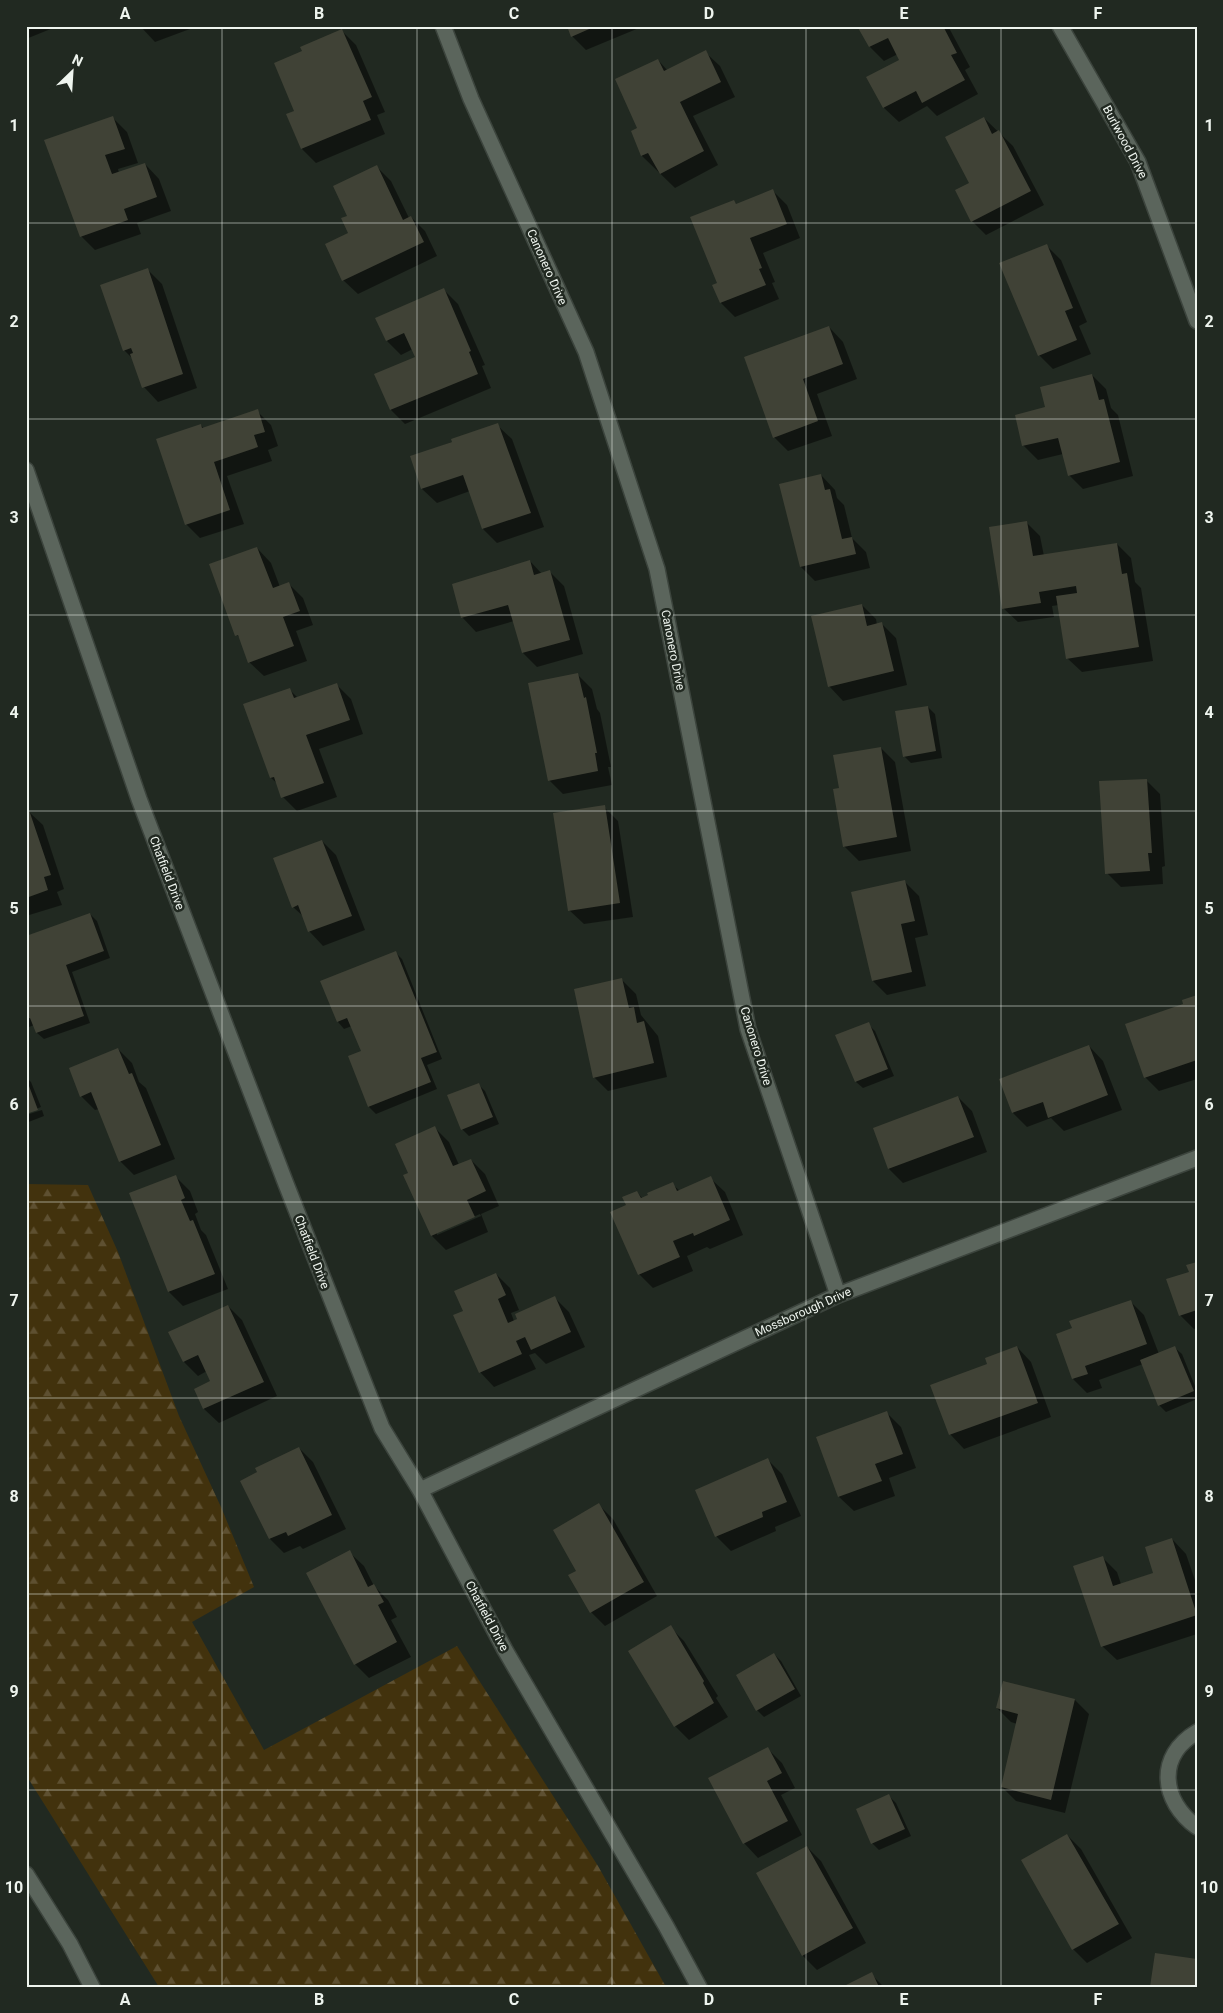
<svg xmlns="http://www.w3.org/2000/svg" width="1223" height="2013" font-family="Roboto,sans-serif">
  <defs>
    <pattern id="forest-firs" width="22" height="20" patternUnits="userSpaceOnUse" patternTransform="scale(1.25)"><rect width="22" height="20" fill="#42320d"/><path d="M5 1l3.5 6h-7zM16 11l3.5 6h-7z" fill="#5e5031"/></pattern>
  </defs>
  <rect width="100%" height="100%" fill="#212921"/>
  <path fill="url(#forest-firs)" d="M26 1184 88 1185 118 1252 179 1416 221 1507 254 1587 192 1622 264 1750 457 1646 598 1866 666 1987H159L26 1775Z"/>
  <path fill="#0007" fill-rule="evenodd" d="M26 26H58L26 39Z
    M140 26H198L155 42Z
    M568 26H638L639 28 586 50 572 36Z
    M859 26H948L970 67 965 70 978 94 937 116 927 106 899 122 884 108 868 77 901 60 898 54 884 61 870 47Z
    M342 31 356 45 385 112 377 115 385 134 316 163 302 149 287 115 295 111 303 52Z
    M705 52 720 66 735 97 693 116 718 165 675 188 642 156 633 132 638 128 658 60 668 71Z
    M113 118 127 132 138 163 118 169 119 173 145 164 159 179 171 211 137 223 141 234 95 250 81 236Z
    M984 118 1013 146 1044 205 986 235 972 221 970 184Z
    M377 167 391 181 409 218 411 217 425 231 437 256 358 294 343 280 350 233 349 216Z
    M773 191 787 205 800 238 763 253 775 282 772 283 779 299 735 317 721 303 714 286 719 284 733 201 737 205Z
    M1047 246 1061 260 1087 322 1079 326 1091 354 1053 369 1039 355Z
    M148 270 162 284 197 388 158 402 144 387 134 360 124 350Z
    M444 290 458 304 485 365 482 366 491 388 405 424 391 410 376 375 417 358 413 349 401 355 387 341Z
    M829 327 843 342 857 379 817 394 832 436 788 451 774 437 745 358Z
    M1092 375 1106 389 1111 408 1118 415 1133 476 1083 489 1069 475 1063 454 1038 460 1023 445 1047 408Z
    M257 411 271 425 278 446 268 450 272 461 227 476 244 524 200 538 186 524 201 425 204 429Z
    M497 425 512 439 544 527 497 543 483 529 470 491 437 503 422 489 412 457Z
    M821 475 835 490 837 498 844 505 852 538 866 552 870 568 815 581 801 567Z
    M1026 522 1040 536 1044 556 1117 544 1131 558 1135 582 1141 588 1153 661 1082 672 1067 658 1059 605 1052 606 1054 617 1018 622 1003 608Z
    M257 548 271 563 280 587 289 584 303 598 313 625 296 631 307 661 264 676 249 662 242 640 237 635Z
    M530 561 542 574 550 572 564 586 583 654 537 667 523 653 514 621 476 632 462 617 495 574 494 571Z
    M862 605 876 619 877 625 882 624 896 638 907 685 843 701 829 686Z
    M578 675 592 689 597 709 600 713 611 767H608L612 785 563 794 549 780Z
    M337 685 351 699 363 734 319 749 337 797 297 811 283 797 279 785 271 778 289 689 298 698Z
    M928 707 935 714 942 758 911 763 904 756Z
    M881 748 895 762 911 851 859 861 844 846 841 789Z
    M1146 780 1160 794 1165 866 1162 867 1163 884 1121 887 1107 873Z
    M604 807 618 821 633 917 584 924 569 910Z
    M28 811 43 825 64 889 57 892 62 905 26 916V812Z
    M322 841 336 855 365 930 323 946 309 931 304 917 293 907Z
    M905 882 919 896 928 935 915 938 926 986 887 995 873 981Z
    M90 914 97 921 110 958 72 972 90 1023 44 1039 37 1033 34 1025 29 1027 26 1024V937Z
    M395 952 402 959 442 1059 427 1065 437 1089 376 1114 369 1107 349 1057 362 1052 352 1026 344 1029 338 1022Z
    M621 979 636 994 641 1015 658 1036 667 1077 608 1091 594 1077Z
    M1197 996V1079L1159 1091 1145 1077 1185 1005Z
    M868 1024 875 1031 894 1076 863 1088 856 1082Z
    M1089 1046 1103 1061 1122 1110 1064 1131 1051 1118 1027 1127 1013 1113 1000 1079Z
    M118 1049 132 1063 139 1082 146 1088 175 1159 134 1175 120 1161 99 1109 95 1110 81 1096Z
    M26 1077 31 1082 41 1107 26 1113Z
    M478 1084 485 1091 499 1124 469 1136 462 1129Z
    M958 1097 972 1111 987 1152 903 1183 889 1169 874 1129Z
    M42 1110 44 1116 26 1123V1115Z
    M435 1128 449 1142 459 1165 471 1160 485 1174 499 1206 481 1214 488 1232 446 1250 432 1236 405 1176 410 1174ZM480 1214 481 1216 437 1235V1233Z
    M176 1177 190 1191 198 1212 195 1214 201 1230 206 1235 228 1289 183 1306 169 1292 130 1194Z
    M710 1178 725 1192 743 1235 710 1249 707 1247 687 1256 693 1271 653 1288 639 1274 627 1206 637 1192 643 1199 672 1184 680 1191Z
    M1197 1263V1328L1194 1329 1180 1315 1190 1273Z
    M496 1274 510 1288 519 1310 511 1313 514 1321 555 1298 569 1312 585 1347 546 1364 535 1353 529 1355 536 1369 494 1387 480 1372 464 1312Z
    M1130 1301 1144 1315 1159 1354 1175 1348 1182 1354 1197 1391V1399L1166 1412 1159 1405 1143 1364 1099 1380 1102 1388 1087 1393 1073 1379Z
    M228 1306 242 1320 277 1396 219 1423 204 1409 196 1390 212 1382 207 1371 198 1376 184 1362Z
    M1017 1347 1031 1362 1051 1417 964 1449 950 1434 989 1365Z
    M887 1413 901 1427 916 1468 889 1478 895 1496 854 1511 839 1497 818 1438Z
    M299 1448 313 1462 346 1529 303 1549 300 1546 284 1553 270 1539 242 1481Z
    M768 1460 782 1474 801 1516 775 1527 776 1531 731 1551 717 1537 697 1490Z
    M599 1505 613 1519 657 1596 605 1626 591 1612 578 1571Z
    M1172 1539 1186 1554 1197 1586V1634L1117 1660 1102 1646 1103 1558 1117 1572 1121 1584 1155 1573Z
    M349 1552 364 1566 374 1586 388 1600 397 1617 391 1620 411 1657 369 1678 355 1664Z
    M670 1627 684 1641 718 1696 716 1698 728 1717 689 1740 675 1726Z
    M774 1654 781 1661 801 1696 764 1717 757 1710Z
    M1004 1682 1075 1700 1089 1714 1065 1813 1016 1801 1002 1787 1017 1724 1011 1722 997 1708Z
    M768 1749 782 1763 795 1788 781 1795 802 1835 758 1858 744 1843Z
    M889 1796 896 1803 911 1836 879 1850 872 1843Z
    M1067 1835 1081 1849 1132 1938 1087 1963 1073 1949Z
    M807 1847 821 1861 866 1943 817 1970 803 1956 758 1874Z
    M871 1974 884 1987H845Z"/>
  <path fill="#404236" d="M567 26H596L571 37Z
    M857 26H943L957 53 951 55 965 80 922 103 916 91 883 108 866 77 899 60 888 38 869 47Z
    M342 29 372 97 363 101 371 120 301 149 286 114 294 111 274 63 302 51 300 47Z
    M706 50 721 82 680 102 704 151 660 174 648 153 641 156 631 131 637 128 615 79 658 59 664 71Z
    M113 116 125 149 105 155 112 174 145 163 157 197 124 209 128 220 80 237 44 140Z
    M984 117 992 134 999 130 1031 191 971 222 955 190 969 183 945 137Z
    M377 165 403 220 411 216 424 242 342 281 325 244 348 233 341 218 347 216 333 186Z
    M773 189 787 224 750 238 762 268 759 269 766 285 720 303 712 285 717 283 690 217 734 200 736 204Z
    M1047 244 1073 308 1065 311 1077 340 1038 356 999 263Z
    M148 268 183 374 142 388 130 354 133 353 131 348 123 351 100 285Z
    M444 288 471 351 469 352 478 374 390 410 374 374 415 357 404 333 386 341 375 318Z
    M829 326 843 364 803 379 818 421 773 438 744 357Z
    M1092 374 1099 400 1104 399 1120 462 1068 476 1058 438 1022 446 1015 415 1045 407 1040 387Z
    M258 409 265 432 254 435 258 447 214 462 230 510 185 525 156 439 201 424 202 428Z
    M498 423 531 513 482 529 463 475 421 489 410 456 452 442 451 439Z
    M821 474 825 490 830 489 842 539 852 537 856 554 800 567 779 484Z
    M1027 521 1033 556 1117 543 1122 574 1127 573 1139 647 1066 659 1056 596 1077 593 1076 586 1039 592 1041 603 1002 609 989 527Z
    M257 547 273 588 289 582 300 611 283 617 294 646 248 663 238 635 235 636 209 564Z
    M530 560 534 575 550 570 570 640 522 653 508 605 461 618 452 584Z
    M862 604 867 626 882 622 894 671 828 687 811 616Z
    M578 673 584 698 586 697 597 753H595L598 771 548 781 528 683Z
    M337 683 350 720 306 735 324 783 281 798 274 777 270 778 243 704 290 688 294 698Z
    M928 706 936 751 903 757 895 711Z
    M881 747 897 837 843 847 833 789 839 788 833 755Z
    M1147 779 1152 853H1148L1150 871 1105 874 1099 781Z
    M605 805 620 903 568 911 553 813Z
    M29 810 51 875 44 877 48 890 26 898V811Z
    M322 840 352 916 308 932 298 905 292 908 273 858Z
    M905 880 915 921 901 924 912 972 872 981 851 892Z
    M90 913 104 951 66 965 84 1016 36 1033 30 1018 26 1019V936Z
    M396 951 437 1052 421 1058 431 1082 368 1107 348 1056 361 1051 347 1018 337 1022 320 981Z
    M622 978 629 1008 634 1007 637 1023 644 1021 654 1063 593 1078 574 989Z
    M1197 995V1060L1144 1078 1125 1024 1183 1004 1182 1000Z
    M869 1022 888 1069 855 1082 835 1035Z
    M1089 1045 1108 1095 1048 1118 1043 1102 1012 1113 999 1079Z
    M118 1048 129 1074 132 1073 161 1145 119 1162 91 1092 80 1097 69 1068Z
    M26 1078 38 1110 26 1114Z
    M479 1083 493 1117 461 1130 447 1095Z
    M958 1096 974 1137 888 1169 873 1128Z
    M435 1126 453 1166 471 1159 486 1191 467 1200 475 1217 431 1236 403 1175 408 1173 395 1144Z
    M176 1175 185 1198 181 1200 190 1221 193 1220 215 1274 168 1292 129 1193Z
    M711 1176 730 1220 694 1236 693 1233 673 1241 680 1257 638 1275 610 1212 626 1205 622 1197 637 1191 641 1198 648 1195 647 1193 673 1182 677 1191Z
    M1197 1262V1310L1179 1316 1166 1279 1189 1272 1186 1265Z
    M496 1273 506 1295 498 1299 508 1323 517 1319 515 1314 555 1296 571 1332 531 1350 525 1337 516 1341 522 1354 479 1373 453 1315 463 1311 454 1291Z
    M1131 1300 1147 1344 1085 1366 1088 1374 1072 1379 1056 1334 1072 1328 1069 1321Z
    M228 1305 264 1382 203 1409 194 1389 210 1381 198 1355 183 1362 168 1332Z
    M1017 1346 1038 1403 949 1435 930 1385 987 1364 985 1358Z
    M1175 1346 1194 1391 1158 1406 1140 1360Z
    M887 1411 903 1454 875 1464 882 1481 838 1497 816 1437Z
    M299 1447 332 1515 288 1536 286 1532 269 1539 240 1481 257 1472 255 1468Z
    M768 1458 787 1502 762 1512 763 1517 715 1537 695 1490Z
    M599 1503 644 1582 590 1613 568 1575 576 1571 553 1530Z
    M1172 1538 1197 1615 1101 1647 1073 1566 1103 1556 1113 1586 1153 1573 1145 1547Z
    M350 1550 368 1587 374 1584 384 1602 378 1605 397 1642 354 1665 306 1573Z
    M671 1625 704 1681 703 1683 714 1703 674 1727 628 1651Z
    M774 1653 795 1689 756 1711 736 1675Z
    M1003 1681 1075 1699 1051 1800 1001 1787 1018 1714 996 1708Z
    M768 1747 782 1773 767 1781 788 1821 743 1844 708 1778Z
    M889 1794 905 1829 871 1844 856 1809Z
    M1067 1834 1119 1924 1072 1950 1021 1860Z
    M807 1846 853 1928 802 1956 756 1873Z
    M1155 1953 1197 1959V1987H1150Z
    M872 1972 879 1987H842Z"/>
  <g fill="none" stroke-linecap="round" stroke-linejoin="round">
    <g stroke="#3c443d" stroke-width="18">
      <path id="street" d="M443 26 471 99 586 352 657 569 748 1029 838 1295
        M1060 26 1138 162 1197 321
        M26 470 139 799 286 1184 382 1428 420 1490 505 1650 666 1926 699 1987
        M420 1490 838 1295 1197 1158
        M1197 1732C1156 1756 1161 1801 1197 1827
        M26 1874 70 1944 92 1987"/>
    </g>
    <use href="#street" stroke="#5b655c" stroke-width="15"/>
  </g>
  <path fill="none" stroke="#eef4ee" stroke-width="1" stroke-opacity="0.55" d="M222 26V1987M417 26V1987M612 26V1987M806 26V1987M1001 26V1987M26 223H1197M26 419H1197M26 615H1197M26 811H1197M26 1006H1197M26 1202H1197M26 1398H1197M26 1594H1197M26 1790H1197"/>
  <g text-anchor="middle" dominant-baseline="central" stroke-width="5" stroke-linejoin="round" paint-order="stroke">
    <g font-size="12" fill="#eef4ee" stroke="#212921">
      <text transform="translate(1125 142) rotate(62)">Burlwood Drive</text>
      <text transform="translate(547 267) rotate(66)">Canonero Drive</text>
      <text transform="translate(673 650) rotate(79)">Canonero Drive</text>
      <text transform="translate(167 873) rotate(69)">Chatfield Drive</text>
      <text transform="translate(756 1046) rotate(73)">Canonero Drive</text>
      <text transform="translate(312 1252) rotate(69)">Chatfield Drive</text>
      <text transform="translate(803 1312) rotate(-24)">Mossborough Drive</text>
      <text transform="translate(487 1616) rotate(62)">Chatfield Drive</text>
    </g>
  </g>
  <rect width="1223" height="2013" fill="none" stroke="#212921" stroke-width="55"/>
  <g transform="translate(72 72) rotate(25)" stroke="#212921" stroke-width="4" paint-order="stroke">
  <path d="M0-4L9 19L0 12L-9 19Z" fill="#eef4ee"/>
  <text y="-8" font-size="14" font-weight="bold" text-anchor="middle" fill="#eef4ee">N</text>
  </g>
  <rect x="28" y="28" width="1168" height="1958" fill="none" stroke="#eef4ee" stroke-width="2"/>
  <g font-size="16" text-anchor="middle" font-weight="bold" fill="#eef4ee">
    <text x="125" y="19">A</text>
    <text x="319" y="19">B</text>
    <text x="514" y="19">C</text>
    <text x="709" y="19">D</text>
    <text x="904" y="19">E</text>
    <text x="1098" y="19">F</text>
    <text x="14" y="131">1</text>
    <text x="1209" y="131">1</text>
    <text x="14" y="327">2</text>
    <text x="1209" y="327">2</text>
    <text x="14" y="523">3</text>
    <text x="1209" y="523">3</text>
    <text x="14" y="718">4</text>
    <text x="1209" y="718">4</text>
    <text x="14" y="914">5</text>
    <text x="1209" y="914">5</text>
    <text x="14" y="1110">6</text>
    <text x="1209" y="1110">6</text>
    <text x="14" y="1306">7</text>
    <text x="1209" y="1306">7</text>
    <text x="14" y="1502">8</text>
    <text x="1209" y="1502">8</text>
    <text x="14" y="1697">9</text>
    <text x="1209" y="1697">9</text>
    <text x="14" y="1893">10</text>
    <text x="1209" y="1893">10</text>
    <text x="125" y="2005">A</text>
    <text x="319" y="2005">B</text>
    <text x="514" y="2005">C</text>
    <text x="709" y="2005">D</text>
    <text x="904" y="2005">E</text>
    <text x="1098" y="2005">F</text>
  </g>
</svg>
